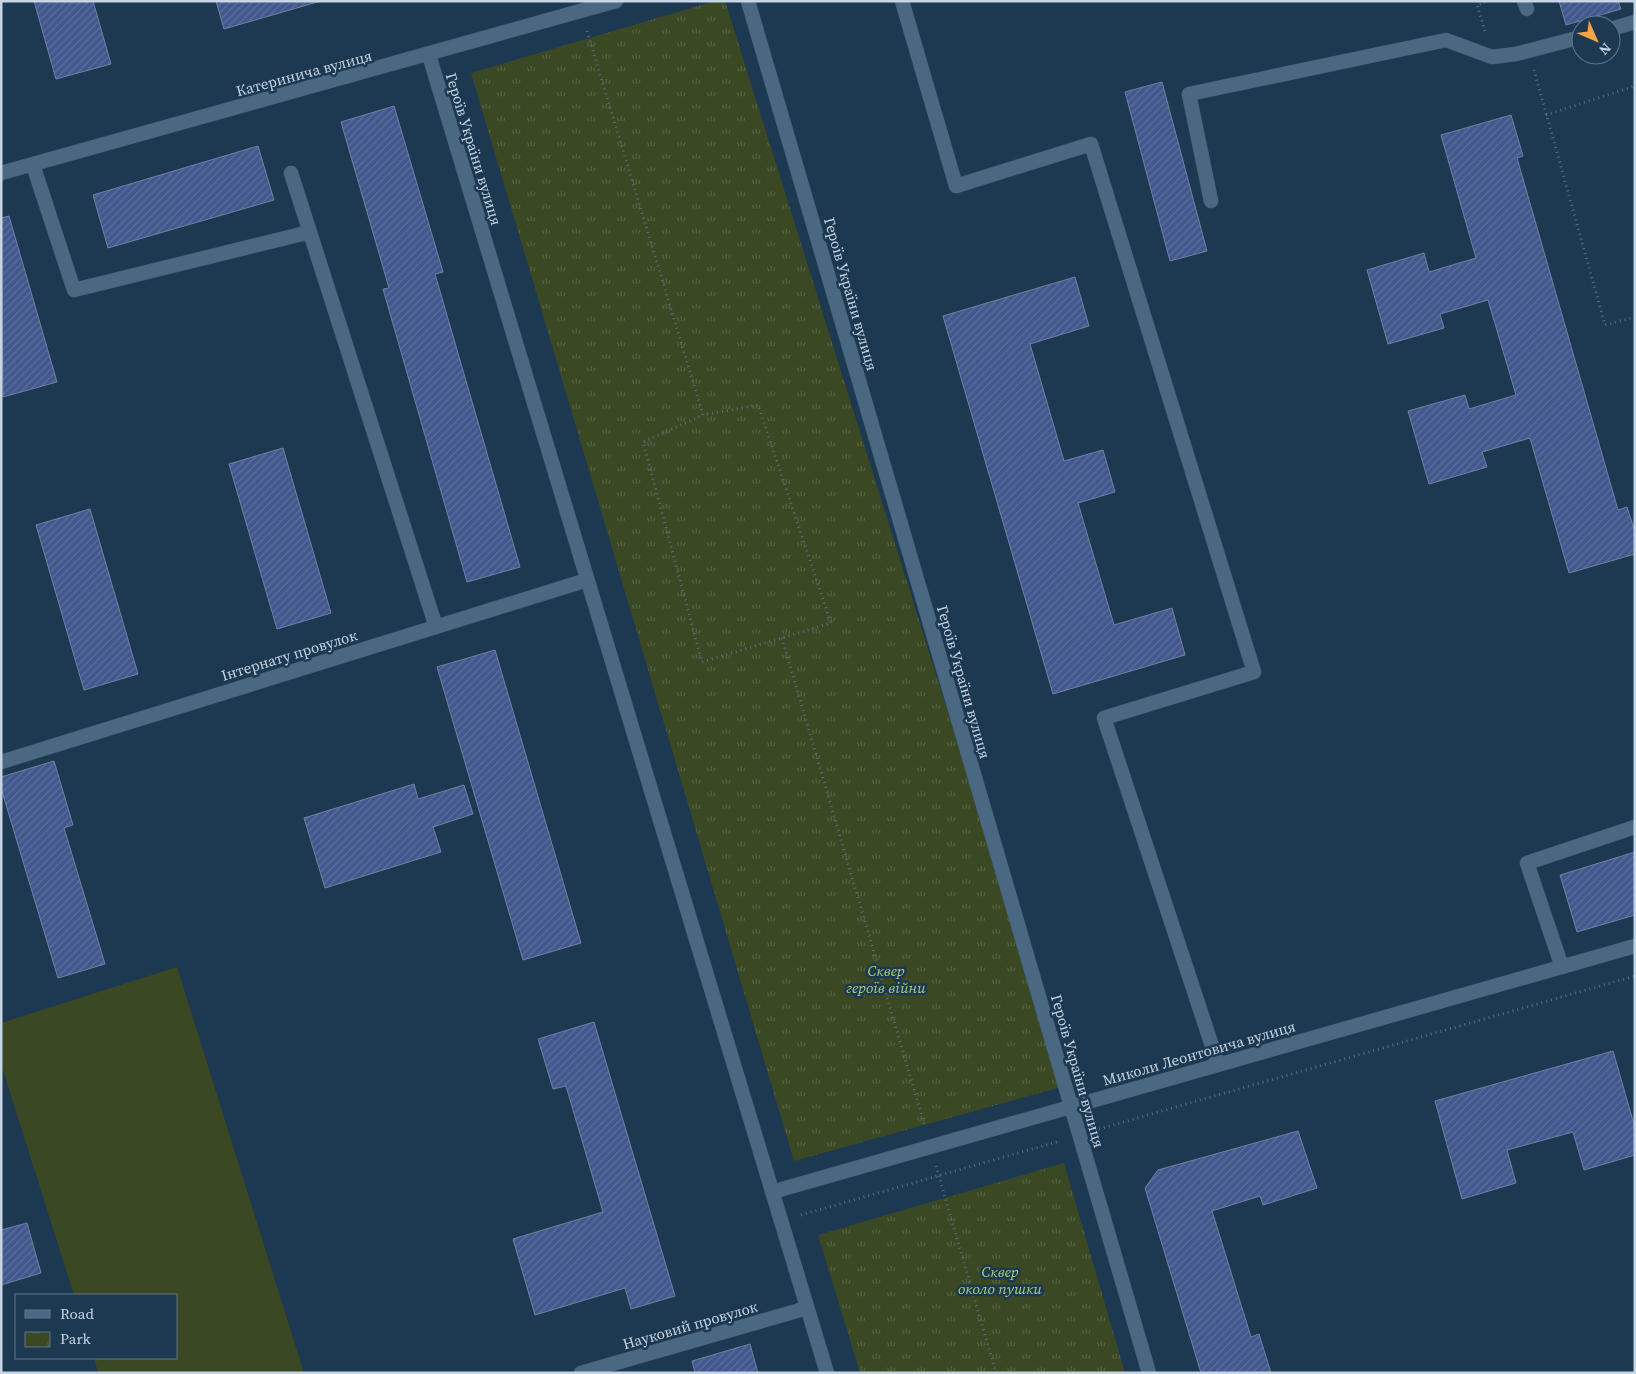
<svg xmlns="http://www.w3.org/2000/svg" width="1636" height="1374" font-family="'Source Serif 4',serif">
  <defs>
    <pattern id="park-tufts" width="24" height="20" patternUnits="userSpaceOnUse" patternTransform="scale(1.25)"><rect width="24" height="20" fill="#3a4824"/><path d="M3 7l-1-3M5 7V3M7 7l1-3M15 17l-1-3M17 17v-4M19 17l1-3" fill="none" stroke="#556244"/></pattern>
    <pattern id="building-hatch" width="6" height="6" patternUnits="userSpaceOnUse" patternTransform="scale(1.25)"><rect width="6" height="6" fill="#42578d"/><path d="M-1 1l2-2M0 6l6-6M5 7l2-2" fill="none" stroke="#5c6e9d"/></pattern>
  </defs>
  <rect width="100%" height="100%" fill="#1d3851"/>
  <path fill="#3a4824" d="M177 967 304 1373H98L94 1358H176V1295H74L1 1064V1023Z"/>
  <path fill="url(#park-tufts)" d="M715 1H725L1065 1086 794 1161 471 73Z
    M1064 1163 1125 1373H860L818 1235Z"/>
  <path fill="url(#building-hatch)" stroke="#7280a2" d="M34 1H93L111 64 56 79Z
    M216 1H321L224 29Z
    M1559 1H1618L1621 9 1566 25Z
    M1162 82 1207 251 1170 261 1125 92Z
    M394 106 443 272 435 274 520 567 467 582 383 289 389 288 341 122Z
    M1511 115 1523 156 1517 158 1618 510 1627 507 1635 532V554L1569 573 1530 438 1482 452 1487 467 1429 484 1408 411 1465 395 1469 409 1516 395 1488 300 1440 314 1444 328 1388 344 1367 270 1424 253 1429 272 1476 258 1441 135Z
    M258 146 274 200 108 248 93 195Z
    M9 216 57 382 3 397 1 218Z
    M1075 277 1089 326 1030 344 1064 461 1103 450 1115 492 1078 503 1114 625 1172 608 1185 655 1053 694 943 316Z
    M283 448 331 613 277 629 229 464Z
    M90 509 138 674 84 690 36 525Z
    M495 650 581 943 523 960 437 667Z
    M54 761 73 825 64 828 105 964 58 978 1 788V777Z
    M414 784 418 799 464 785 473 814 433 827 441 852 325 888 304 818Z
    M1635 852V915L1577 932 1560 875Z
    M594 1022 675 1296 631 1309 625 1288 535 1315 513 1239 603 1212 566 1086 553 1089 538 1039Z
    M1613 1051 1635 1128V1155L1584 1170 1573 1132 1507 1150 1516 1183 1462 1199 1435 1101Z
    M1298 1131 1317 1188 1263 1205 1260 1196 1212 1211 1251 1337 1259 1334 1271 1373H1201L1145 1188 1158 1170Z
    M27 1223 41 1273 1 1285V1230Z
    M750 1344 758 1373H695L692 1361Z"/>
  <g fill="none" stroke-linecap="round" stroke-linejoin="round">
    <g stroke="#3e566a" stroke-width="15">
      <path id="service" d="M902 1 956 186 1091 144 1254 672 1104 718 1218 1064
        M1524 1 1527 9
        M1611 29 1635 22
        M33 165 74 290 310 232
        M291 173 436 627
        M1211 201 1189 94 1446 40 1492 57 1516 54 1581 37
        M1562 967 1527 863 1635 827"/>
    </g>
    <g stroke="#3e566a" stroke-width="15">
      <path id="minor" d="M748 1 1149 1373
        M429 55 827 1373
        M1 173 616 1
        M1 762 587 580
        M772 1192 1635 946
        M581 1373 807 1308"/>
    </g>
    <path stroke="#586f84" stroke-width="3" stroke-dasharray="1 4" stroke-linecap="butt" d="M587 31 703 415 643 442 702 662 831 623 758 405 703 415
      M1485 31 1477 5 1489 1
      M1534 70 1605 325 1635 317
      M1546 115 1635 86
      M782 638 925 1127
      M1099 1129 1635 976
      M936 1166 996 1373
      M801 1215 1060 1141"/>
    <use href="#service" stroke="#4b6883" stroke-width="14"/>
    <use href="#minor" stroke="#4b6883" stroke-width="14"/>
  </g>
  <g text-anchor="middle" dominant-baseline="central" stroke-width="5" stroke-linejoin="round" paint-order="stroke">
    <g font-size="15" fill="#c5d5e4" stroke="#1d3851">
      <text transform="translate(304 73) rotate(-15)">Катеринича вулиця</text>
      <text transform="translate(474 149) rotate(73)">Героїв України вулиця</text>
      <text transform="translate(851 294) rotate(74)">Героїв України вулиця</text>
      <text transform="translate(289 655) rotate(-17)">Інтернату провулок</text>
      <text transform="translate(964 682) rotate(74)">Героїв України вулиця</text>
      <text transform="translate(1199 1053) rotate(-16)">Миколи Леонтовича вулиця</text>
      <text transform="translate(1078 1071) rotate(74)">Героїв України вулиця</text>
      <text transform="translate(690 1325) rotate(-16)">Науковий провулок</text>
    </g>
    <g font-size="15" font-style="italic" fill="#acd177" stroke="#1d3851">
      <text x="886" y="970">Сквер<tspan x="886" dy="17">героїв війни</tspan></text>
      <text x="1000" y="1271">Сквер<tspan x="1000" dy="17">около пушки</tspan></text>
    </g>
  </g>
  <rect width="1636" height="1374" fill="none" stroke="#c5d5e4" stroke-width="5"/>
  <rect x="15" y="1294" width="162" height="65" fill="#1d3851" stroke="#60778c"/>
  <rect x="25" y="1310" width="25" height="8" fill="#4b6883" stroke="#60778c"/>
  <text x="60" y="1319" font-size="15" fill="#c5d5e4">Road</text>
  <rect x="25" y="1332" width="25" height="15" fill="url(#park-tufts)" stroke="#60778c"/>
  <text x="60" y="1344" font-size="15" fill="#c5d5e4">Park</text>
  <g transform="translate(1596 40) rotate(135)"><circle r="24" fill="#1d3851" stroke="#60778c"/>
  <path d="M0-4L9 19L0 12L-9 19Z" fill="#f4a444"/>
  <text y="-8" font-size="14" font-weight="bold" text-anchor="middle" fill="#c5d5e4">N</text>
  </g>
</svg>
